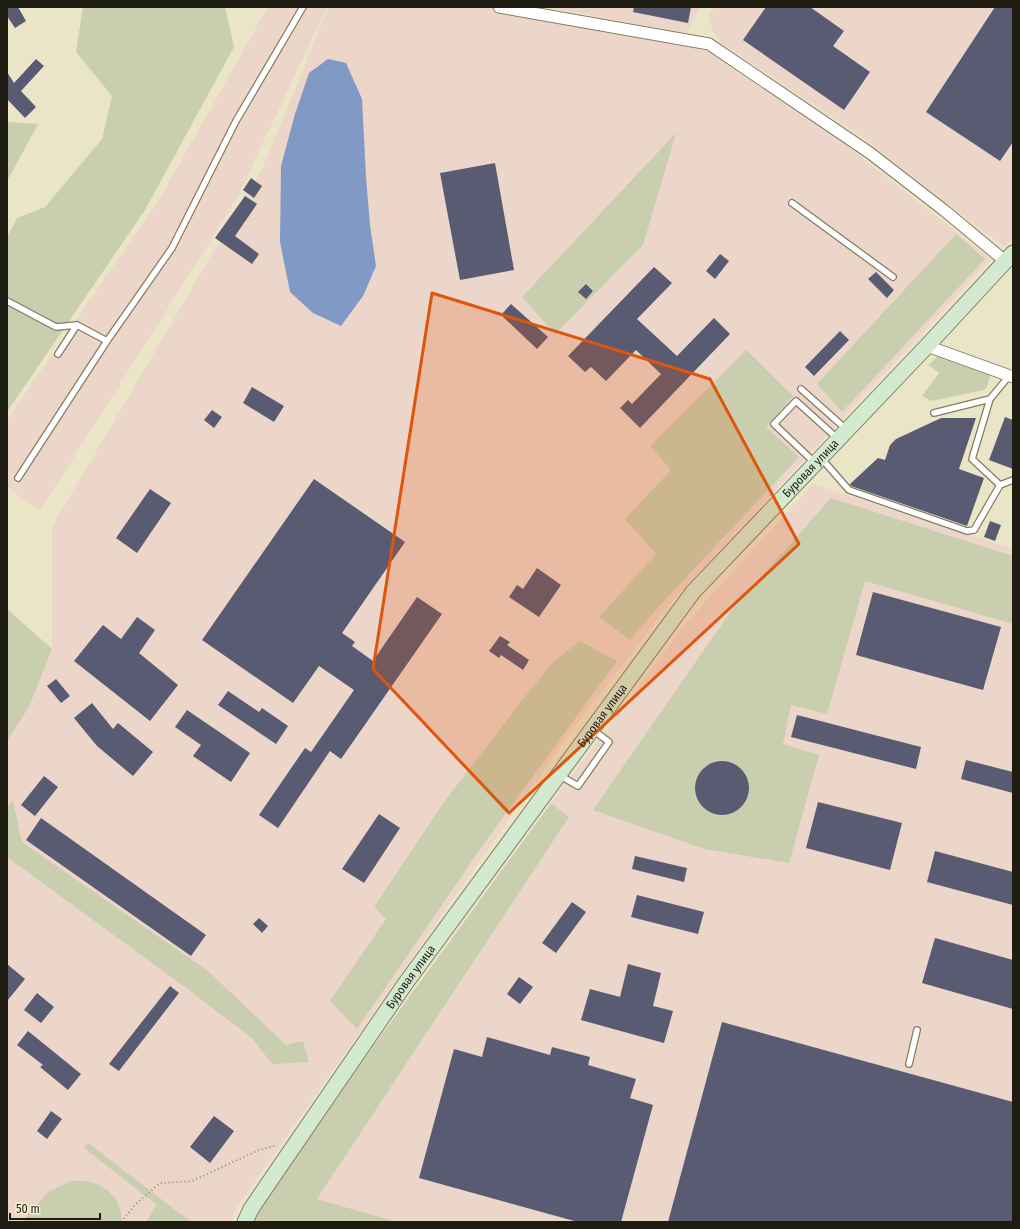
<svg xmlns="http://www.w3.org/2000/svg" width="1020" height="1229" font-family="'Fira Sans Condensed',sans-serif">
  <rect width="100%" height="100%" fill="#ebe5c8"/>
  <path fill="#ecd5c9" d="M268 7H327L236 200 40 511 7 487V420L159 200Z
    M329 7H494L706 51 834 136 991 259 666 608 561 745 238 1206 229 1222H7V741L29 707 52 649V527L263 167Z
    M547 7H701L686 33Z
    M714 7H1013V238L1004 247 859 135 721 43 712 30 709 16Z
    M813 484 1013 549V1222H397L317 1199 569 817 551 803 687 622Z"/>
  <path fill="#c9cfae" d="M83 7H225L234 47 145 210 7 412V237L17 218 45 207 102 139 112 96 76 52Z
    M7 122 38 124 11 174 7 180Z
    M676 133 643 245 555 334 522 297Z
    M956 234 985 259 842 412 817 384Z
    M746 350 793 396 766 427 799 457 662 603 630 640 599 617 656 554 625 519 671 470 650 446Z
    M938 356 990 375 987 387 984 390 932 401 922 396 939 373 928 365Z
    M831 498 1013 556V624L865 581 827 714 791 705 783 744 819 755 789 863 704 849 593 810 731 611Z
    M7 609 52 649 29 707 7 741Z
    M580 641 617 661 485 842 357 1029 330 1001 386 919 374 907 444 802 520 703 553 662Z
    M13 801 22 842 208 971 286 1045 303 1041 309 1062 272 1064 253 1039 189 990 7 857V806Z
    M551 803 569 817 317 1199 397 1222H253L258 1211 369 1052Z
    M88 1143 191 1222H146L157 1205 84 1148Z
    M71 1181C77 1181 84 1180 90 1182 108 1186 124 1203 121 1222H22L48 1192Z"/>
  <path fill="#8099c5" d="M328 59 346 63 362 99 366 177 370 225 376 266 363 296 341 326 313 313 290 292 280 242 281 166 295 114 309 73Z"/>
  <path fill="#595b73" d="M7 7H18L26 21 15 28 7 16Z
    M634 7H691L688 23 633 12Z
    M766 7H810L844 31 833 46 870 72 844 110 743 40Z
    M995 7H1013V142L1000 161 926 112Z
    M36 59 44 66 21 91 36 107 25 118 7 99V72L14 83Z
    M495 163 514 270 460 280 440 173Z
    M251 178 262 186 254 198 243 190Z
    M245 196 257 204 235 236 259 254 252 264 215 238Z
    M720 254 729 261 715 279 706 271Z
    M654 267 672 283 637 319 677 356 714 318 730 334 640 428 620 408 628 400 632 404 661 374 636 350 606 381 591 367 585 372 568 356Z
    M876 272 894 290 887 298 868 279Z
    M586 284 593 291 586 299 578 292Z
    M511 304 548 337 537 349 501 315Z
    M840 331 849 340 814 376 805 367Z
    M252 387 284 406 274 422 243 403Z
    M212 410 222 417 214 428 204 420Z
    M1005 417 1013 420V469L989 460Z
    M941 418H976L959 469 984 478 967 526 851 486 850 484 878 458 885 460 890 445 896 439Z
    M314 479 405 542 342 633 355 642 352 646 373 661 417 597 442 614 341 759 330 751 278 828 259 815 305 748 311 752 354 690 319 666 293 703 202 640Z
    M150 489 171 503 137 553 116 538Z
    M990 521 1001 525 995 541 984 537Z
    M537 568 561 585 539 617 509 597 517 585 523 589Z
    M873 592 1001 627 983 690 856 655Z
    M137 617 155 630 139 653 178 685 150 721 74 661 103 625 121 639Z
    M500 636 510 642 507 645 529 660 523 670 501 655 499 658 489 651Z
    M56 679 70 696 61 703 47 686Z
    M228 691 259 712 262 708 288 726 276 744 218 705Z
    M92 703 113 729 118 723 153 752 133 776 97 746 74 718Z
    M187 710 250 753 231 782 193 756 201 745 175 727Z
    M797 715 921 747 916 769 791 737Z
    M966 760 1013 772V793L961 779Z
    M695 788a27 27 0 1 1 54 0a27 27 0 1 1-54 0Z
    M44 776 58 787 35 816 21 805Z
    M818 802 902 823 890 870 806 848Z
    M379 814 400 828 364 883 342 869Z
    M41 818 206 935 191 956 26 840Z
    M935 851 1013 872V905L927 882Z
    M635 856 687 868 684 882 632 869Z
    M637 895 704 912 698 934 631 917Z
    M572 902 586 912 556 953 542 943Z
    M259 918 268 926 262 933 253 924Z
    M935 938 1013 960V1009L922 983Z
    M7 964 25 979 7 1001Z
    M628 964 661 973 653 1006 673 1011 664 1043 581 1020 590 989 620 997Z
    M519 977 533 987 520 1004 507 994Z
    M170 986 179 993 119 1071 109 1064Z
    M37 993 54 1007 41 1023 24 1010Z
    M722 1022 1013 1102V1222H668Z
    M28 1031 81 1074 68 1090 40 1067 43 1065 17 1045Z
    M487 1037 550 1055 552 1047 590 1057 588 1065 636 1079 630 1098 653 1105 621 1222H578L419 1178 454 1049 482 1057Z
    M51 1111 62 1119 47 1139 37 1131Z
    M214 1116 234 1131 210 1163 190 1147Z"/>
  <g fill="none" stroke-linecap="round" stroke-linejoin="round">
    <g stroke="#837d63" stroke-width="8">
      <path id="lane" d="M792 203 893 277
        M7 301 56 327 77 325 107 341
        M58 354 77 325
        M801 389 847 430
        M990 399 972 459 1000 485
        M934 413 990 399 1009 376
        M821 458 849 490 967 531 974 530 1000 485 1013 480
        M815 463 774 424 796 401 838 439
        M18 478 107 341 172 248 236 121 303 7
        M559 775 578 786 609 742 593 730
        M909 1064 917 1030"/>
    </g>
    <g stroke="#837d63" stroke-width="13">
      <path id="street" d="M499 7 709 44 870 153 945 211 1005 261
        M927 346 1013 377"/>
    </g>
    <g stroke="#837d63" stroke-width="17">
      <g id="secondary">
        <path id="s1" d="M245 1222 251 1209 270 1181 405 984 693 592 927 346 1013 253"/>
      </g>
    </g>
    <path stroke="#928d79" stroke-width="2" stroke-dasharray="1 3" stroke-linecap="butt" d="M121 1222 136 1204 160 1183 192 1181 259 1150 274 1146"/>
    <use href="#lane" stroke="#fff" stroke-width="5.5"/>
    <use href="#street" stroke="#fff" stroke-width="11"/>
    <use href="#secondary" stroke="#d3ead1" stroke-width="15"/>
  </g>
  <path fill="#de560c" fill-opacity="0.2" stroke="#de560c" stroke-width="3" stroke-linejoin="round" d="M432 293 710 379 799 544 509 813 373 669Z"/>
  <g text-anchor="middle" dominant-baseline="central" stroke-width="4" stroke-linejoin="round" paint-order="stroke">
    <g font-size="12" fill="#1f1c12" stroke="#f9f2d5">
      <text stroke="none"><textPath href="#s1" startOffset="944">Буровая улица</textPath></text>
      <text stroke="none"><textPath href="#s1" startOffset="620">Буровая улица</textPath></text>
      <text stroke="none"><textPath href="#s1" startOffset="296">Буровая улица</textPath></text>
    </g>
  </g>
  <rect width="1020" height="1229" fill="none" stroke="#1f1c12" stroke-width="16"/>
  <path d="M10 1213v6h90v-6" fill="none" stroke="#1f1c12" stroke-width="2"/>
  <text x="16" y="1213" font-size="12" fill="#1f1c12" stroke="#f9f2d5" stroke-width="3" paint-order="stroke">50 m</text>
</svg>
